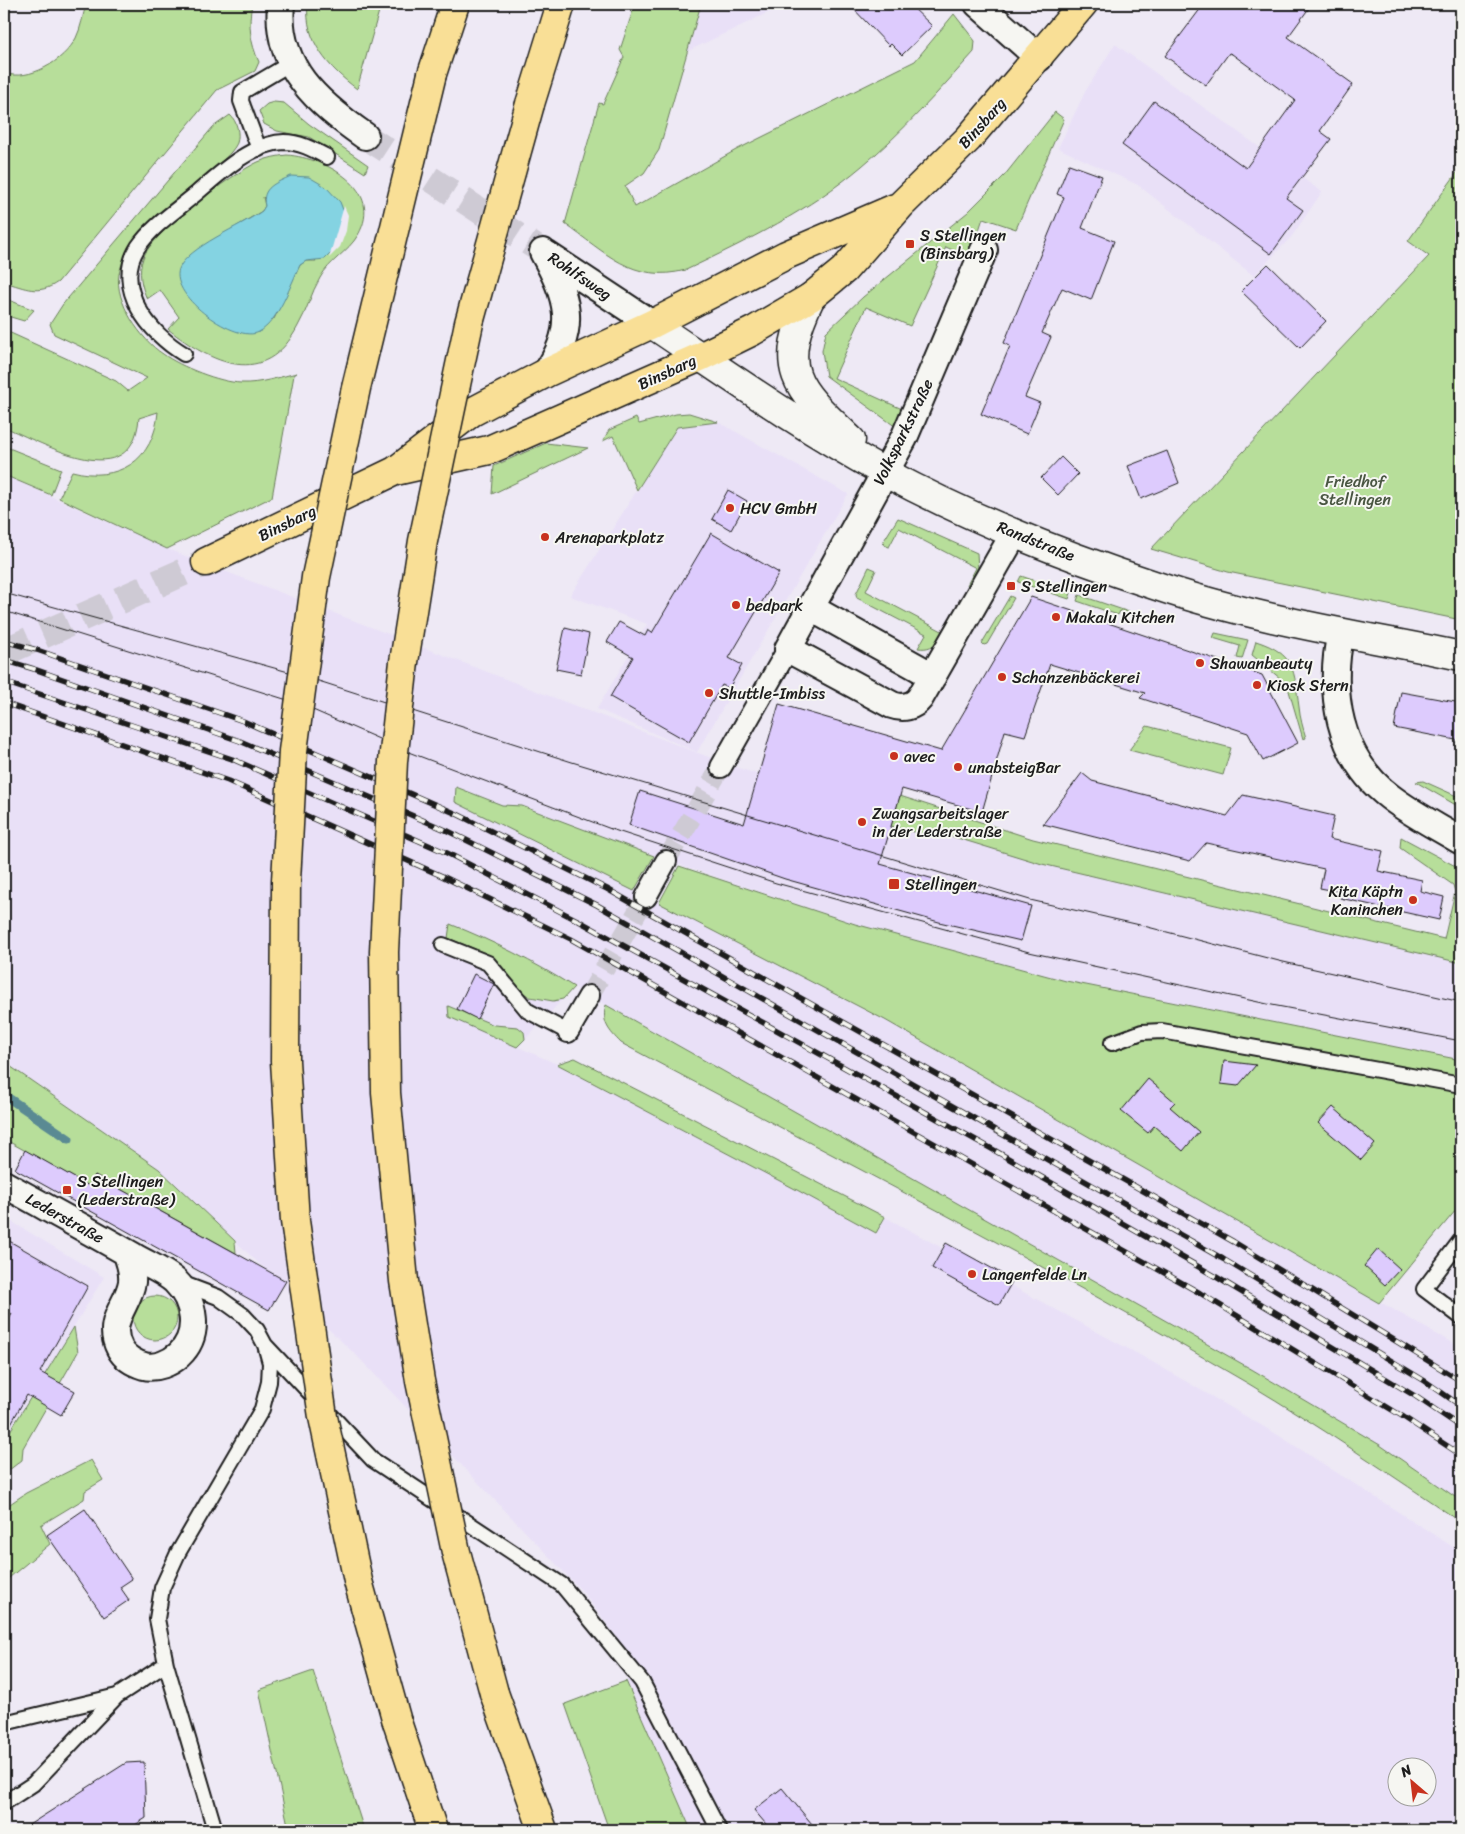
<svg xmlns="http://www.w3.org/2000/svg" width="1465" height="1834" font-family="Sriracha,sans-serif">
  <rect width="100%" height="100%" fill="#eee9f5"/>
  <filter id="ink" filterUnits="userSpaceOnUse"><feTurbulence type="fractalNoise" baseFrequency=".02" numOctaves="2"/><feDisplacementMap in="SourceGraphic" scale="10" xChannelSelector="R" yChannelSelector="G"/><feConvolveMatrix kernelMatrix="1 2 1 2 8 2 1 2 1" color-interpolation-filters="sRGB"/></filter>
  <g filter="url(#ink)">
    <path fill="#e9e0f7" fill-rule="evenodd" d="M701 4H786L688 51Z
      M1115 44 1322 192 1292 236 1254 276 1138 185 1058 148 1085 92Z
      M718 422 848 494 697 752 597 709 647 624 570 596 677 427Z
      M4 475 167 549 732 766 1042 864 1461 963V1060L1066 981 855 924 654 856 634 890 885 1020 1461 1348V1501L1380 1445 1253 1370 574 987 518 1047 557 1064 797 1190 876 1233 885 1217 1149 1360 1278 1435 1461 1552V1830H691L626 1681 641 1669 582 1591 357 1356 159 1169 4 1062ZM1398 1766H1428V1796H1398Z
      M4 1217 104 1277 4 1441Z"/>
    <path fill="#b7de9a" stroke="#6a7d5b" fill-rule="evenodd" d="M86 4H252C248 25 250 42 259 62L255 71 217 90 58 282C38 296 26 288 4 282V73C29 82 64 61 76 38 81 28 83 15 86 4Z
      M308 4H381L357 89C329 68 304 41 308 4Z
      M635 4H701L659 150 644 173 625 186 635 207 736 150 915 61 954 14 975 41 974 52C938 92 903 132 862 166 810 210 747 241 686 270 633 284 605 252 565 224L599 103 603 104 624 57 620 50Z
      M274 102 284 103 309 124 368 165 365 173 309 137 277 131 264 124 259 111 267 104Z
      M1055 112 1064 119 1016 229 983 218 970 258 946 247 910 326 866 307 834 378 902 409 896 427 826 376 822 351 826 332 863 297 968 212 1004 176Z
      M230 115C237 121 240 134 237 143 232 154 219 163 211 171 180 196 127 235 119 274 114 301 141 340 163 354 181 367 219 382 241 383 260 384 279 377 297 373L294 375 272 497 167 549 59 498 72 471C118 483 154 461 158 412L139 418C132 497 44 443 4 427V330L116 381 128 391 147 378 54 334 50 324 63 304 213 127Z
      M287 155C326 158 385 189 358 235 348 252 329 261 320 278 311 293 307 311 298 326 265 390 211 363 168 329L179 317 160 290 147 299C141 286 138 272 143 258 152 232 232 174 258 162 267 158 277 156 287 155ZM263 197 316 261H306L300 265 274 319 197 250 262 211 265 206Z
      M1461 167V620L1228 572 1151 549 1429 256 1408 241Z
      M4 298 34 310 24 321 4 315Z
      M689 413 718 422 677 427 637 490 613 436 603 441 609 430 636 418 639 424 676 414Z
      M546 443 588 448 492 494 494 466Z
      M4 446 61 469 51 495 4 475Z
      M898 518 977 553 978 569 969 587 967 585 976 568 899 528 889 547 884 545 883 542Z
      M869 567 876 570 866 591 942 631 949 619 952 620C943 634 938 651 918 648L926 634 857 598 856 594Z
      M1021 576 1071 593 1069 599 1018 582Z
      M1079 595 1129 612V614L1120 611 1118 615 1077 601Z
      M1010 596 1014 598 987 644 984 645 982 643Z
      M1215 633 1248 640 1242 659 1237 658 1240 646 1213 638Z
      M1256 641C1296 654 1294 671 1299 707 1300 718 1303 728 1306 738L1303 739 1287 684 1252 655Z
      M1147 726 1231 748 1223 775 1129 750Z
      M1423 781 1461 798V808L1416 782Z
      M456 787 502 805 522 806 654 856 634 891 455 802Z
      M900 796 1033 839 1444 939 1455 892 1453 885 1400 848 1401 837 1461 869V963L1042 864 928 829 926 835 891 826Z
      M679 866 855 924 1066 981 1461 1060V1204L1379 1303 885 1020 659 903Z
      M450 924C493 941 534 962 574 987L563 999 553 1001 530 997 516 988 485 953 448 938Z
      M606 1005 1253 1370 1380 1445 1461 1501V1522C1391 1475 1321 1427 1249 1384 1044 1263 831 1155 621 1043 609 1031 601 1022 606 1005Z
      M448 1006 494 1025 518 1027 524 1032 525 1039 517 1047 449 1017Z
      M575 1058 885 1217 876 1233 797 1190 557 1064Z
      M4 1062 159 1169 235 1241 236 1253 95 1175 89 1186 4 1139Z
      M133 1318a22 22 0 1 1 44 0a22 22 0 1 1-44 0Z
      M74 1327 78 1352 23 1448 22 1460 4 1474V1441Z
      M91 1460 103 1480 85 1491 84 1499 41 1525 50 1544 4 1582V1508L26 1493Z
      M313 1671 364 1830H289L259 1690Z
      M626 1681 691 1830H609L565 1704Z"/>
    <path fill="#84d3e2" stroke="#5a8a93" d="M291 176 309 177 326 187 340 202 345 215 338 246 325 259 306 261 300 265C291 284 278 322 259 332 237 344 169 297 179 269 186 248 243 225 262 211L265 206C261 187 276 183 291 176Z"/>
    <path fill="#eee9f5" d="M344 206 348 215 346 231 340 247 329 258Z"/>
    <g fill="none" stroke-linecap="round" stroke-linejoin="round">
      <path stroke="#5a8a93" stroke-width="9" d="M4 1095 69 1139"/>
    </g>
    <path fill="#ddcbfd" stroke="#1c1c1c" d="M849 4H909L932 26 902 55 891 44 889 46Z
      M1204 4H1312L1288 37 1353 84 1320 131 1331 139 1286 198 1303 210 1271 254 1122 145 1154 101 1246 168 1295 100 1232 54 1229 53 1206 85 1165 56Z
      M1069 164 1102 176 1082 228 1114 241 1091 300 1062 288 1042 333 1051 337 1025 397 1040 403 1027 434 981 414 1010 346 1004 343 1064 197 1057 194Z
      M1268 264 1326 321 1300 348 1241 291Z
      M1167 451 1179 483 1141 499 1128 466Z
      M1061 457 1078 474 1058 495 1041 478Z
      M728 490 747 501 731 530 712 519Z
      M711 533 779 573 729 658 742 665 729 688 722 685 689 742 610 697 633 657 607 642 619 622 645 636 648 630 652 633Z
      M1031 597 1262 675 1298 743 1263 761 1248 733 1140 698 1145 693 1050 664 1025 736 1005 731 982 812 902 789 880 864 1031 906 1021 941 939 922 785 879 629 825 640 791 744 824 779 704 941 751Z
      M565 628 589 634 581 674 556 669Z
      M1401 692 1461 703V741L1394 728Z
      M1082 773 1092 781 1227 816 1243 795 1334 816 1329 839 1383 851 1378 871 1422 880 1420 891 1444 897 1439 920 1340 898 1341 892 1320 888 1324 869 1206 843 1190 861 1043 824Z
      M474 974 494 984 477 1019 457 1009Z
      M1224 1061 1256 1065 1238 1086 1221 1084Z
      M1148 1079 1175 1102 1170 1107 1199 1132 1183 1151 1154 1126 1148 1133 1121 1111Z
      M1333 1107 1375 1144 1361 1160 1318 1123Z
      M25 1150 89 1186 95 1175 286 1281 269 1310 15 1169Z
      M4 1238 88 1286 40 1372 75 1391 61 1415 27 1395 4 1436V1328L12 1314 4 1309Z
      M946 1243 1013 1280 999 1305 932 1268Z
      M1378 1249 1400 1269 1385 1285 1364 1266Z
      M85 1509 132 1579 120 1587 129 1600 104 1617 47 1535Z
      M144 1762 146 1818 127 1830H21L126 1763Z
      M782 1788 817 1830H771L754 1810Z"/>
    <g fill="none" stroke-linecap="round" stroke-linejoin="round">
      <path stroke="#cecad4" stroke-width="20" stroke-dasharray="20 10" stroke-linecap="butt" d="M666 861 721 767
        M589 996 646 897"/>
      <path stroke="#cecad4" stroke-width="26" stroke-dasharray="26 13" stroke-linecap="butt" d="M365 136 543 252"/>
      <path stroke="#cecad4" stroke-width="28" stroke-dasharray="28 14" stroke-linecap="butt" d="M4 652 206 562"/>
      <g stroke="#1c1c1c" stroke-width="18">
        <path id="service" d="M259 149 241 101 242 92 291 63
          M184 354C150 334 112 288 138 247 152 226 177 210 197 193 220 173 252 143 284 142 300 142 314 150 327 157
          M443 945 488 963 528 1011 568 1032
          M1112 1043 1142 1032 1162 1031 1461 1085
          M1461 1240 1424 1289 1461 1317
          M181 1283 218 1297 243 1315 257 1330 265 1345 270 1363 269 1382 262 1409 178 1553 162 1588 157 1619 166 1664 215 1830
          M265 1345 373 1460 562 1585 642 1682 719 1830
          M4 1723 117 1696 166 1664
          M4 1803 33 1784 117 1696"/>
      </g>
      <g stroke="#1c1c1c" stroke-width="24">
        <path id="pedestrian" d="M721 767 788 649
          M646 897 666 861
          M568 1032 589 996"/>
      </g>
      <g stroke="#1c1c1c" stroke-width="30">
        <path id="minor" d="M281 4C275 67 318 103 365 136
          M978 4 1039 58
          M984 250 904 438 788 649 892 705C903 709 913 707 920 698L1014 534
          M543 252C568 298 578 327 546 373
          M546 254 652 324
          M811 608 933 676
          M1341 632C1328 691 1338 758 1390 797 1412 814 1438 827 1461 841
          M4 1184C47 1208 90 1231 133 1256 146 1264 164 1271 175 1281 195 1301 201 1334 179 1355 170 1363 156 1369 144 1366 134 1363 125 1358 120 1349 105 1321 128 1307 132 1282 133 1271 130 1262 126 1252"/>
      </g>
      <g stroke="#1c1c1c" stroke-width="31">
        <path id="tertiary" d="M811 297C775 371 796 388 851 440
          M652 324C728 375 803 428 884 472 970 518 1062 555 1154 585 1253 619 1359 635 1461 656"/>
      </g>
      <g stroke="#1c1c1c" stroke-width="31">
        <path id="primary" d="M395 471 489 450 700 357 753 331 811 297 844 270 901 205 968 139 1083 4
          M206 562 395 471 472 412 546 373 652 324 786 255 895 208"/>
      </g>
      <g stroke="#1c1c1c" stroke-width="31">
        <path id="motorway" d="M432 74 455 4
          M530 104 561 4
          M494 1693 543 1830
          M397 1722 433 1830"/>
      </g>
      <use href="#service" stroke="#f6f6f2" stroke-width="14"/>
      <use href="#pedestrian" stroke="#f6f6f2" stroke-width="20"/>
      <use href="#minor" stroke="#f6f6f2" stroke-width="26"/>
      <use href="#tertiary" stroke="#f6f6f2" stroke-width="28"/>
      <use href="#primary" stroke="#f9df96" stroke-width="28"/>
      <use href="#motorway" stroke="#f9df96" stroke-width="28"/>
      <path stroke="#1c1c1c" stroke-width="1" d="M4 593 303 676 572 762 1030 900 1140 925 1279 961 1461 1002
        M4 611 297 703 411 753 611 829 776 883 1029 952 1272 1005 1461 1041"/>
      <g stroke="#1c1c1c" stroke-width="5.5">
        <path id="rail" d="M4 641 37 650 243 721 457 814 607 889 1234 1242 1461 1381
          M4 660 34 669 240 741 448 831 597 905 1223 1259 1425 1381 1461 1406
          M4 682 232 759 447 853 579 921 992 1149 1213 1275 1415 1396 1461 1427
          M4 703 228 781 442 876 571 939 1200 1293 1402 1416 1461 1455"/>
      </g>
      <use href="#rail" stroke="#f6f6f2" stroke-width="4" stroke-dasharray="11" stroke-linecap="butt"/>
      <g stroke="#1c1c1c" stroke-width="31" stroke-linecap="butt">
        <path id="motorway-bridge" d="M494 1693 456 1552 420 1381 404 1281 386 1093 384 952 393 761 404 662 423 541 469 323 530 104
          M397 1722 358 1581 323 1417 295 1221 285 1061 286 881 293 751 316 577 356 388 432 74"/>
      </g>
      <use href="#motorway-bridge" stroke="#f9df96" stroke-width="28"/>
    </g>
  </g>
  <g fill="#c8321e" stroke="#f6f6f2" stroke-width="2">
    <rect x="905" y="239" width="10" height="10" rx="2.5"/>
    <circle cx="730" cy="508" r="5"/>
    <circle cx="545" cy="537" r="5"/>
    <rect x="1006" y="581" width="10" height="10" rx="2.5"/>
    <circle cx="736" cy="605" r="5"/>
    <circle cx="1056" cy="617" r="5"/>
    <circle cx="1200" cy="663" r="5"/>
    <circle cx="1002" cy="677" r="5"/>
    <circle cx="1257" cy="685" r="5"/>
    <circle cx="709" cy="693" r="5"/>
    <circle cx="894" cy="756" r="5"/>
    <circle cx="958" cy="767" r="5"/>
    <circle cx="862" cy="822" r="5"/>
    <rect x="888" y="878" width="12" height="12" rx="2.5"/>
    <circle cx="1413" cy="900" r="5"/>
    <rect x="62" y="1185" width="10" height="10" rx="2.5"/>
    <circle cx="972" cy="1274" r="5"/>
  </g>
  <g text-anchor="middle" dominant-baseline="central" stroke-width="4" stroke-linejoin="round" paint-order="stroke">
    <g font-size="16" fill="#1c1c1c" stroke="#f6f6f2">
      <text transform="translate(982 123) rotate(-48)">Binsbarg</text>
      <text transform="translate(580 276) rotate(34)">Rohlfsweg</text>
      <text transform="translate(667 372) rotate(-25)">Binsbarg</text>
      <text transform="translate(903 432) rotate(-64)">Volksparkstraße</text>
      <text transform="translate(287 523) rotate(-26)">Binsbarg</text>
      <text transform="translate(1036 541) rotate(22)">Randstraße</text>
      <text transform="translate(65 1218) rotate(29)">Lederstraße</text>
    </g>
    <g font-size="16" fill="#1c1c1c" stroke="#f6f6f2" text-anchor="start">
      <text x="920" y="235">S Stellingen<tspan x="920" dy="18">(Binsbarg)</tspan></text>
      <text x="740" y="508">HCV GmbH</text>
      <text x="555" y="537">Arenaparkplatz</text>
      <text x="1021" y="586">S Stellingen</text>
      <text x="746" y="605">bedpark</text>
      <text x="1066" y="617">Makalu Kitchen</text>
      <text x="1210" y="663">Shawanbeauty</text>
      <text x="1012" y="677">Schanzenbäckerei</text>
      <text x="1267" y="685">Kiosk Stern</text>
      <text x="719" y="693">Shuttle-Imbiss</text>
      <text x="904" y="756">avec</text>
      <text x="968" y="767">unabsteigBar</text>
      <text x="872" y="813">Zwangsarbeitslager<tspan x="872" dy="18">in der Lederstraße</tspan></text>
      <text x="905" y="884">Stellingen</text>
      <text x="1403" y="891" text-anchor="end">Kita Käptn<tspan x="1403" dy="18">Kaninchen</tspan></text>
      <text x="77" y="1181">S Stellingen<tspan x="77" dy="18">(Lederstraße)</tspan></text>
      <text x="982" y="1274">Langenfelde Ln</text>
    </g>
    <g font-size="16" fill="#4a5642" stroke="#f6f6f2">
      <text x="1355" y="481">Friedhof<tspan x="1355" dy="18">Stellingen</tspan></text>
    </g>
  </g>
  <rect width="1465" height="1834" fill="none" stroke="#f6f6f2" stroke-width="20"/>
  <rect x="10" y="10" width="1445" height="1814" fill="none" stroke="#1c1c1c" stroke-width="2" filter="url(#ink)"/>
  <g transform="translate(1412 1782) rotate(332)"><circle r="24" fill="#f6f6f2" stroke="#9f9f9c"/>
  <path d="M0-4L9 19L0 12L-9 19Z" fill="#c8321e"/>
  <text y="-8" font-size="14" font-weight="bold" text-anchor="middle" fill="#1c1c1c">N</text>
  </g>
</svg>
